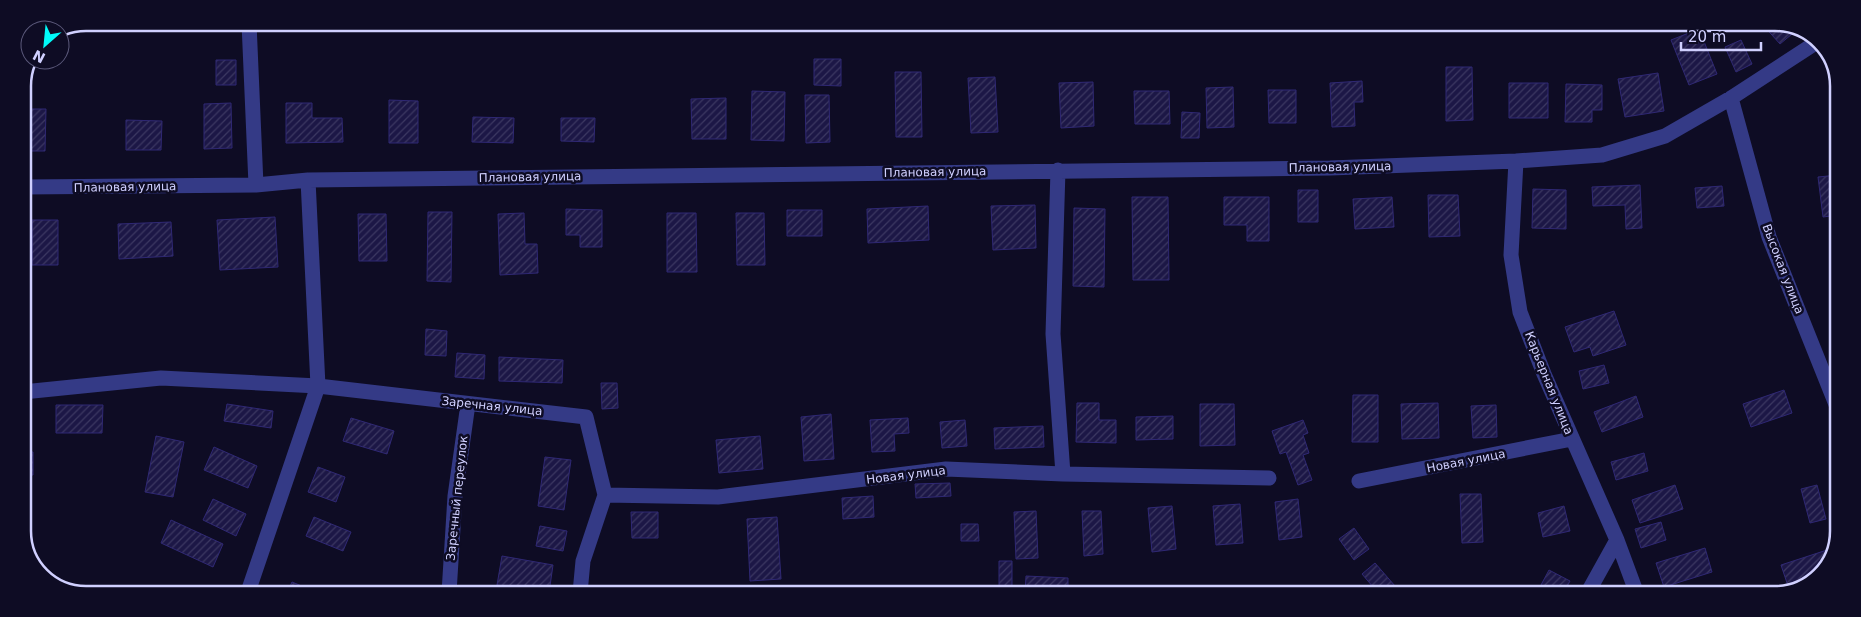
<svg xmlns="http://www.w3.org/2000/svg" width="1861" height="617" font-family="'DejaVu Sans',sans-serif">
  <defs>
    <pattern id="building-hatch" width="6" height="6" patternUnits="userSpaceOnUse" patternTransform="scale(1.25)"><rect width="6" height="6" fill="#1c1746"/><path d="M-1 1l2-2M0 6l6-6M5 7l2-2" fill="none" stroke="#3c3862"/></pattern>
  </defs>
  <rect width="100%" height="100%" fill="#0e0c24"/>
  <path fill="url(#building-hatch)" stroke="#2f2874" d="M1763 25H1791L1798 29 1780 44Z
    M1699 29 1717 74 1689 85 1671 40Z
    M1741 40 1752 64 1736 72 1725 47Z
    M814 59H841V86L814 85Z
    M216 60H236V85H216Z
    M1446 67H1472L1473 120 1446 121Z
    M895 72H921L922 137H896Z
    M1658 73 1664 111 1625 117 1618 79Z
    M995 77 998 132 971 133 968 78Z
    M1362 81 1363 102H1354L1355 126 1332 127 1330 83Z
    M1093 82 1094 126 1061 128 1059 83Z
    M1509 83H1548V118H1509Z
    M1566 84 1602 85V110H1592V122H1565Z
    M1233 87 1234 127 1207 128 1206 88Z
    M1268 90H1296V123H1269Z
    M752 91 785 92 784 141 751 140Z
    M1134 91H1169L1170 124H1135Z
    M805 95H829L830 142 806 143Z
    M726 98V139H692L691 99Z
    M389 100 418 101V143H389Z
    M231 103 232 148 204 149V104Z
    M286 103H312V118H342L343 142 286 143Z
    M23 109H46L45 151H23Z
    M1182 112 1200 113 1199 138H1181Z
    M473 117 514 118 513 143 472 142Z
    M561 118H595L594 142 561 141Z
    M126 120 162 121 161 150H126Z
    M1838 175V215L1823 217 1818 177Z
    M1640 185 1642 228 1626 229 1625 205 1593 206 1592 187Z
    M1722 186 1724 206 1697 208 1695 188Z
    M1533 189 1566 190V229L1532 228Z
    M1298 190H1318V222H1298Z
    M1428 195H1458L1460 236 1429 237Z
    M1132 197H1168L1169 280H1133Z
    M1224 197H1269V241H1247V225H1224Z
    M1392 197 1394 227 1355 229 1353 199Z
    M1035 205 1036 248 993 250 991 206Z
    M928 206 929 240 868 243 867 209Z
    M1074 208 1105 209 1104 287 1073 286Z
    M566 209 602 210V247H580V235H566Z
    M787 210H822V236H787Z
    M428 212H452L451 282 427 281Z
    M524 213 525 244H537L538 273 500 275 498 214Z
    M667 213H696L697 272H667Z
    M736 213H764L765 265H737Z
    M358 214H386L387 261H359Z
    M275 217 278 267 220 270 217 220Z
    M32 220H58V265H32Z
    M171 222 173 256 119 259 118 224Z
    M1614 311 1626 345 1593 356 1590 347 1574 352 1565 327Z
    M426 329 447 331 446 356 425 355Z
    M457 353 485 355 484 379 455 377Z
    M499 357 563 360 562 383 499 381Z
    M1604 365 1609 383 1583 389 1579 371Z
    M601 383H617L618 408 602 409Z
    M1784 390 1792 413 1751 427 1743 404Z
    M1353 395H1378V442H1352Z
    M1636 396 1643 417 1602 432 1594 412Z
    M1077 403H1099V420H1116V443L1076 442Z
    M1438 403 1439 438 1402 439 1401 404Z
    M227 404 273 411 271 428 224 421Z
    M1200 404H1234L1235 445 1200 446Z
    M56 405H103L102 433H56Z
    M1496 405 1497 437 1473 438 1471 406Z
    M831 414 834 459 804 461 801 417Z
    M1173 416V439L1136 440V417Z
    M351 418 394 431 387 454 343 441Z
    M908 418 909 433 894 434 895 451 872 452 870 420Z
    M965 420 967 446 942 448 940 422Z
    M1303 420 1308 433 1303 435 1309 453 1303 455 1312 480 1298 485 1286 452 1280 454 1272 431Z
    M1043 426 1044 447 995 449 994 428Z
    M156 436 184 442 173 497 145 492Z
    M760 436 763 469 719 473 716 440Z
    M214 447 257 466 248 488 204 470Z
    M23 452H33V475H23Z
    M1644 453 1648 471 1616 480 1611 462Z
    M545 457 571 460 564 510 538 506Z
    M318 467 345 477 336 502 308 492Z
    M950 483 951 496 916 498 915 484Z
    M1675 485 1683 509 1640 523 1632 500Z
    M1817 485 1826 519 1810 523 1801 489Z
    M1460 494H1481L1483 542 1462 543Z
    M873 496 874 517 843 519 842 498Z
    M213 499 246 514 236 536 203 520Z
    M1298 499 1302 537 1279 540 1275 502Z
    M1240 504 1243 543 1216 545 1213 506Z
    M1172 506 1176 549 1152 552 1148 508Z
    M1564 506 1570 531 1543 537 1538 513Z
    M1036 511 1038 558 1016 559 1014 512Z
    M1082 511H1101L1103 554 1084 556Z
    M631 512H658V538H632Z
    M314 517 351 532 343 551 306 536Z
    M777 517 781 579 750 581 747 519Z
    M171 520 223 544 213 567 161 543Z
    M1661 522 1666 540 1641 548 1635 529Z
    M961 524H978L979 541H961Z
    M540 526 567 531 563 551 536 546Z
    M1354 528 1369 549 1354 560 1339 539Z
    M1705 548 1712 572 1664 587 1656 563Z
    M1830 549 1832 554 1813 581 1789 589 1781 565Z
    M502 556 553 565 549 593 497 585Z
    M999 561H1012V586H999Z
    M1375 563 1402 594H1379L1362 574Z
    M1549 570 1570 581 1563 594 1541 585Z
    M1026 576 1068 578V594L1025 593Z
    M292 582 319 593H287Z
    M143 586 160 592H141Z"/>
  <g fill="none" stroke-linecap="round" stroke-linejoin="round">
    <path stroke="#343a86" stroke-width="15" d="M249 23 256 185
      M1731 98 1769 237 1837 407
      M1516 161 1511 255 1520 312 1544 374 1617 540 1637 594
      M1058 170 1053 334 1063 474
      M23 187 256 185 308 180 1330 168 1516 161 1602 155 1665 136 1731 98 1817 42
      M23 392 161 378 318 386 586 417 605 495
      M1359 481 1572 439
      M605 495 718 497 946 469 1063 474 1269 478
      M248 592 318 386 308 180
      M449 593 455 496 468 404
      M580 593 583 561 605 495
      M1587 594 1617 540"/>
  </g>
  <g text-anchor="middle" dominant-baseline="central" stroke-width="5" stroke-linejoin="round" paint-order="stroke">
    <g font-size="12" fill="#d0d0ff" stroke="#0e0c24">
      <text transform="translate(1340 167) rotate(-1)">Плановая улица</text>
      <text transform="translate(935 172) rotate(-1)">Плановая улица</text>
      <text transform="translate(530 177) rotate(-1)">Плановая улица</text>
      <text transform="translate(125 187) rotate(-1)">Плановая улица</text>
      <text transform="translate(1783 269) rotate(69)">Высокая улица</text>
      <text transform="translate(1549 383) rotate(68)">Карьерная улица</text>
      <text transform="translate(492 406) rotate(6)">Заречная улица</text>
      <text transform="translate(1466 461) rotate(-11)">Новая улица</text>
      <text transform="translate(906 475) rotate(-7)">Новая улица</text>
      <text transform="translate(457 498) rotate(-84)">Заречный переулок</text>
    </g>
  </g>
  <path d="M0 0H1861V617H0ZM86 31H1775A55 55 0 0 1 1830 86V531A55 55 0 0 1 1775 586H86A55 55 0 0 1 31 531V86A55 55 0 0 1 86 31Z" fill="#0e0c24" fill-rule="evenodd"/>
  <path fill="none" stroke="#d0d0ff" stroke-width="2.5" d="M86 31H1775A55 55 0 0 1 1830 86V531A55 55 0 0 1 1775 586H86A55 55 0 0 1 31 531V86A55 55 0 0 1 86 31Z"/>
  <g transform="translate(45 45) rotate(207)"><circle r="24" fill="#0e0c24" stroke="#5c5a7c"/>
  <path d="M0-4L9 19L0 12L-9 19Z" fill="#00fbf9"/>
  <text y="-8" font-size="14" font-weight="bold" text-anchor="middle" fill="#d0d0ff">N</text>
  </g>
  <path d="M1681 42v8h80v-8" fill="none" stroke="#d0d0ff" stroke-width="2.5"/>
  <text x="1688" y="42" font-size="15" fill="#d0d0ff" stroke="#0e0c24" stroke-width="4" paint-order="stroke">20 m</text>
</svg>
